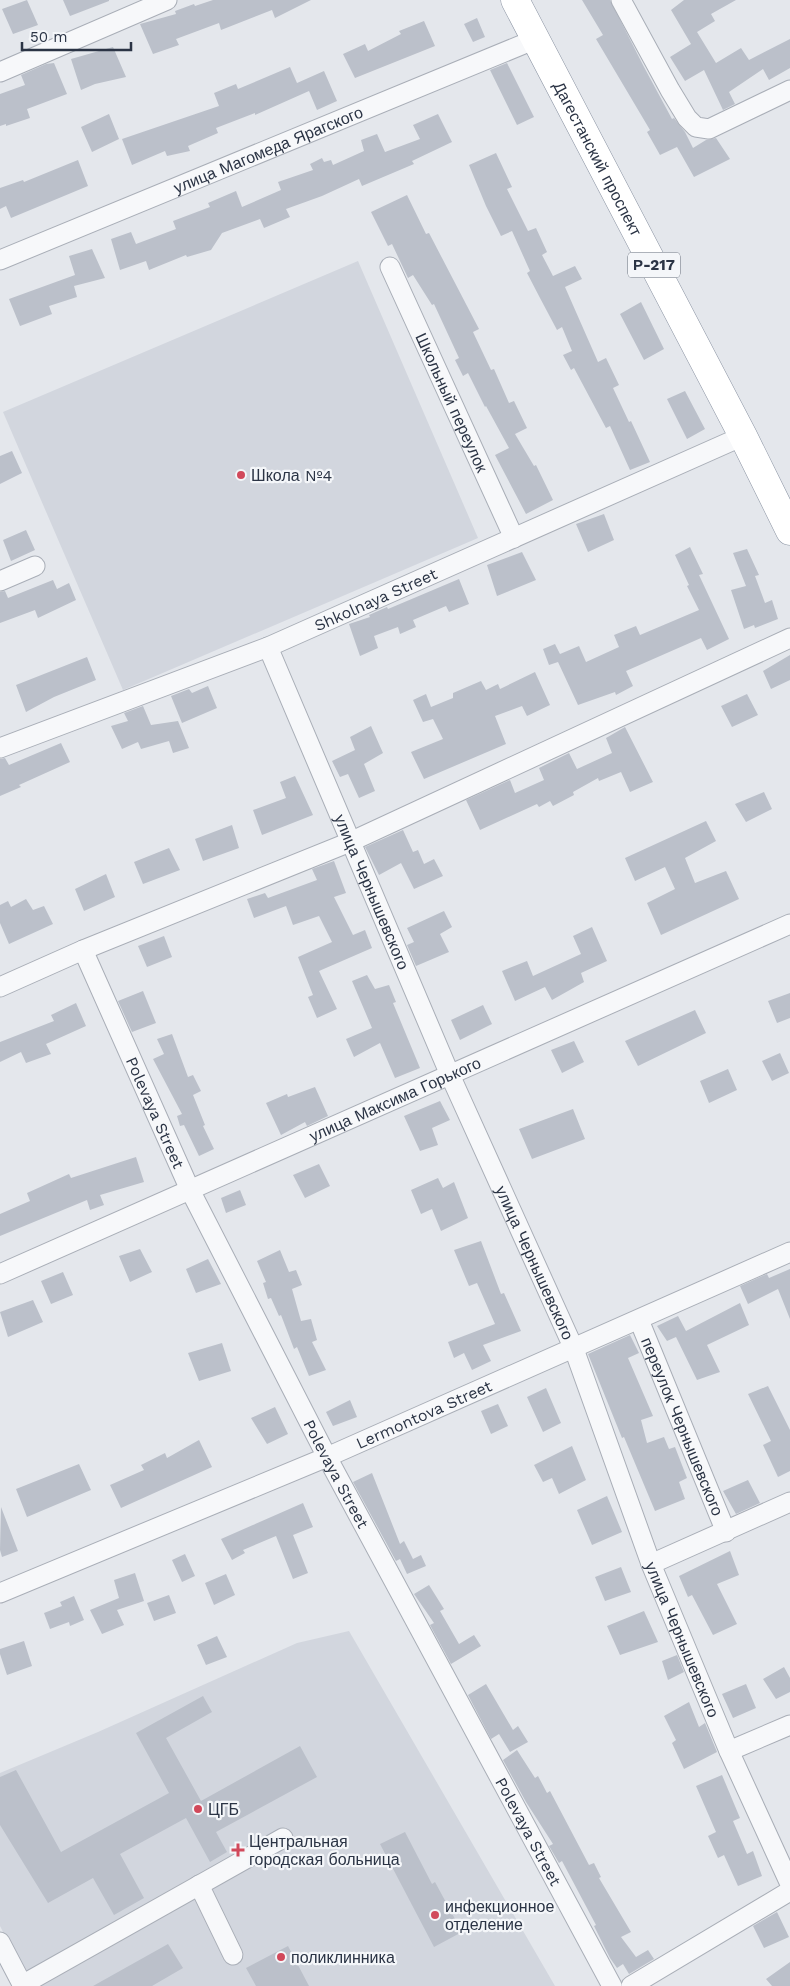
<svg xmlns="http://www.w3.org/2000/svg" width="790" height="1986" font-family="'Work Sans',sans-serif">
  <rect width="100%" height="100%" fill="#e4e7ec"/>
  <path fill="#d2d6de" d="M358 261 478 538 123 690 3 412Z
    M349 1631 555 1986H31L0 1926V1773L98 1732 297 1643Z"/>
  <path fill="#bbc0ca" d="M27 0 38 25 13 34 2 9Z
    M63 0H109V1L70 16Z
    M213 0H311L275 18 272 10 221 30 219 23 176 39 179 45 153 54 140 24 176 14 175 11 194 4 195 6Z
    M582 0H610L644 67 672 119 674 118 685 132 693 148 706 140 716 138 730 159 694 177 677 147 660 155 647 132 650 130 596 39 603 35Z
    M684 0H736L711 14 715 21 697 32 716 63 741 48 749 60 790 39V68L769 80 763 69 729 92 735 104 723 110 704 70 685 81 670 57 691 44 671 10Z
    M477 18 485 37 473 42 464 24Z
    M424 21 435 46 355 78 343 54 365 44 368 51 401 34 399 31Z
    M113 47 126 77 95 84 81 90 71 59Z
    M54 63 67 94 27 109 30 118 6 126V124L0 126V94L25 85 21 75 46 64Z
    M507 63 534 117 517 125 490 70Z
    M290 67 297 83 324 71 337 101 317 110 309 91 255 115V113L216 128 218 133 188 146 190 151 167 156 165 151 132 165 122 139 219 106 214 93 236 84 238 89Z
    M109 114 119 139 92 152 81 127Z
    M438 114 452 142 412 161 414 164 362 186 359 179 322 196 286 209 290 217 264 228 260 219 222 233 211 250 187 257 186 255 149 270 146 261 120 270 111 239 131 232 136 244 176 229 173 221 210 207 208 203 236 191 242 207 281 190 278 182 313 170 310 164 322 158 324 162 331 160 333 165 364 151 361 140 377 134 385 152 420 139 413 125Z
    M496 153 512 187 507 189 528 231 536 228 547 252 542 255 553 276 575 266 582 279 565 287 598 362 606 358 619 385 613 388 629 422 631 421 650 462 630 470 610 426 606 428 574 368 571 370 563 355 572 351 562 327 557 330 540 298 527 273 530 271 512 231 501 236 486 206 469 165Z
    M78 160 88 186 11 218 6 206 0 209V188L23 180 24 182Z
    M407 195 426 234 429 233 479 329 473 332 491 370 494 369 509 403 514 401 527 428 515 434 534 466 536 465 553 500 526 514 495 455 509 448 486 406 485 407 468 373 463 376 455 360 459 358 434 304 432 305 413 275 408 278 392 244 388 246 371 212Z
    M92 249 105 278 74 286 77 297 49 306 52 314 20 326 9 299 75 275 69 256Z
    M641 302 664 349 644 360 620 314Z
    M685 391 705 429 687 439 667 399Z
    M12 451 22 473 0 484V456Z
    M604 514 614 540 588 552 576 524Z
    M26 530 35 550 11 561 3 540Z
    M690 547 703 574 699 575 729 639 707 650 701 638 626 671 633 686 616 695 615 692 578 705 558 662 549 665 543 649 555 644 560 654 579 646 586 662 619 647 614 635 636 626 640 635 699 610 687 586 689 585 675 555Z
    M747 549 759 575 755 576 765 603 772 600 778 619 755 628 754 625 744 629 731 590 746 586 733 553Z
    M522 552 536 580 497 596 487 565Z
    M459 579 469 604 449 612 446 606 413 620 416 627 400 634 398 627 374 636 378 648 360 656 349 624 370 617 369 615 387 607 388 609Z
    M53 580 57 589 69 583 76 600 38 618 35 610 0 623V592L5 591 8 598Z
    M790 655V680L771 689 763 671Z
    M87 657 96 680 54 697 26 712 16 685Z
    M535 672 550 705 527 716 522 706 495 716 506 744 424 779 411 752 443 739 433 719 423 722 413 700 426 694 431 707 453 698V693L481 681 486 690 498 684 500 689Z
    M208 686 217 708 182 723 171 696 189 689 192 693Z
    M747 694 758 715 732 727 721 706Z
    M143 706 151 725 178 721 189 748 173 753 169 741 141 749 138 742 122 749 111 726 128 721 124 713Z
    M371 726 383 753 364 764 375 791 359 798 348 774 340 777 332 761 355 750 350 737Z
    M625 727 653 782 630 792 621 772 599 781 598 778 573 792 574 795 553 806 550 801 539 807 537 804 480 830 466 800 510 780 515 793 544 780 539 768 569 753 577 769 612 753 606 738Z
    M61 743 70 762 19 785 21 787 0 796V759L5 758 9 765Z
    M295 776 313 815 262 835 253 810 286 798 280 782Z
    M764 792 772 809 746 822 735 804Z
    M706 821 716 841 685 858 695 883 726 871 739 899 661 935 647 903 675 889 665 867 635 881 625 858Z
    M232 825 239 848 203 861 195 839Z
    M403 830 413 852 418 850 424 864 434 859 443 876 414 889 401 863 379 875 365 847Z
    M169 848 180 870 143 884 134 862Z
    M334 861 346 893 334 897 353 935 365 930 372 948 319 971 337 1009 317 1018 308 997 313 995 298 957 332 942 319 916 293 925 286 906 254 918 247 899 265 893 268 898 317 880 312 869Z
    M106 874 115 897 84 911 75 889Z
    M26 899 33 910 44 906 53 924 9 944 0 923V905L8 901 11 907Z
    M444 911 452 927 440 934 449 952 416 966 407 945 414 942 407 928Z
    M592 927 607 961 581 973 584 982 552 1000 545 987 515 1001 502 971 527 961 533 976 581 954 573 936Z
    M164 936 172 957 147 967 138 946Z
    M367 975 375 989 389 985 396 1002 393 1003 420 1068 395 1078 380 1043 354 1057 346 1039 372 1028 352 981Z
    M143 991 156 1023 132 1032 118 1001Z
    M790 993V1018L777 1023 768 1001Z
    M76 1003 86 1026 46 1044 51 1054 26 1063 21 1052 0 1062V1042L54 1021 51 1015Z
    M483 1005 492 1024 460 1040 451 1020Z
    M695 1010 706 1033 638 1066 625 1041Z
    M172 1034 188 1077 193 1075 201 1091 193 1095 205 1125 203 1126 214 1149 199 1156 184 1125 180 1126 177 1116 182 1114 153 1059 164 1054 157 1039Z
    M574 1041 584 1062 562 1073 551 1050Z
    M780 1053 789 1073 772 1081 762 1061Z
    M728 1069 737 1090 709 1103 700 1081Z
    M315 1087 328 1116 307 1126 305 1122 281 1135 266 1103 287 1094 288 1097Z
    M440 1101 450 1120 432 1128 438 1145 420 1151 404 1116Z
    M573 1109 585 1139 532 1159 519 1129Z
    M136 1157 144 1182 100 1195 104 1205 90 1210 87 1200 0 1236V1214L30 1201 27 1193 69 1174 71 1178Z
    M319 1164 330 1186 305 1198 293 1175Z
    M438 1178 443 1188 454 1182 468 1218 441 1231 432 1209 421 1214 411 1190Z
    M240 1190 246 1205 226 1213 221 1198Z
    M481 1241 501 1294 504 1293 521 1331 483 1345 491 1361 472 1370 464 1353 454 1358 448 1342 495 1324 477 1283 469 1286 454 1250Z
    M140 1249 152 1272 130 1282 119 1256Z
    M280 1250 289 1272 296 1270 302 1285 292 1289 301 1321 311 1319 317 1340 312 1342 326 1370 309 1376 297 1347 294 1349 281 1315 279 1316 271 1298 268 1299 263 1283 266 1282 257 1261Z
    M208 1259 221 1284 196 1293 186 1269Z
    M790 1269V1319L778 1289 748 1304 740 1286 767 1274 769 1278Z
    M63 1272 73 1295 51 1304 41 1281Z
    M33 1300 43 1322 8 1337 0 1312Z
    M740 1303 749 1325 707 1345 720 1372 697 1380 676 1337 667 1341 657 1326 678 1316 686 1331Z
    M630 1335 639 1353 628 1358 653 1416 641 1420 647 1443 664 1437 669 1449 675 1447 687 1478 679 1482 685 1499 655 1511 624 1437 622 1438 588 1354Z
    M222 1343 231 1371 199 1381 188 1353Z
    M768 1386 790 1430V1471L778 1477 763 1445 771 1441 748 1394Z
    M546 1388 561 1423 543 1432 527 1397Z
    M350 1400 357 1417 333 1426 326 1412Z
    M498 1404 508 1426 491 1434 481 1411Z
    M275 1407 288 1434 267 1444 251 1418Z
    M199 1440 212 1467 121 1508 110 1485 144 1470 141 1465 165 1453 167 1458Z
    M572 1446 586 1480 559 1494 552 1478 543 1482 534 1465Z
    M79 1464 91 1490 27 1517 16 1489Z
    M372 1473 400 1544 404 1541 413 1559 421 1555 426 1566 407 1574 400 1559 396 1561 353 1482Z
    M748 1480 760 1503 736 1514 723 1491Z
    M607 1496 622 1532 592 1545 577 1510Z
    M303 1503 313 1527 293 1535 308 1573 293 1579 276 1536 243 1550 245 1553 232 1560 221 1539Z
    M1 1507 18 1551 2 1557 0 1550Z
    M730 1551 739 1575 717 1584 737 1624 713 1635 692 1595 688 1597 679 1576Z
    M185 1554 195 1576 182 1582 172 1560Z
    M621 1567 631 1592 605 1601 595 1577Z
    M135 1573 144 1601 117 1610 124 1625 102 1634 90 1610 119 1598 114 1580Z
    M226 1574 235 1595 214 1605 205 1583Z
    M429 1585 444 1609 440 1611 459 1644 474 1635 481 1646 451 1664 430 1625 434 1623 414 1594Z
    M169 1595 176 1613 154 1621 147 1603Z
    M74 1596 84 1620 70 1626 69 1622 50 1629 44 1613 62 1606 60 1602Z
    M644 1611 658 1642 620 1655 607 1626Z
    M217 1636 227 1657 206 1665 197 1645Z
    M24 1641 32 1666 7 1675 0 1654V1649Z
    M677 1655 684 1672 668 1680 662 1661Z
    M784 1667 790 1678V1692L776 1699 763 1679Z
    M486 1684 513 1730 518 1726 528 1742 510 1752 499 1734 491 1739 468 1695Z
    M746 1684 756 1708 733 1718 722 1694Z
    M203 1696 212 1712 166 1738 201 1801 300 1746 317 1777 216 1832 227 1852 210 1862 186 1818 120 1854 144 1898 114 1915 93 1878 48 1903 0 1825V1777L16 1770 61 1852 169 1793 136 1733Z
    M689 1702 699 1727 705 1723 717 1752 684 1769 672 1743 676 1740 664 1716Z
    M517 1750 535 1778 538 1776 547 1793 550 1791 589 1865 594 1863 601 1877 599 1878 631 1932 621 1937 636 1957 648 1950 654 1959 629 1974 623 1964 617 1968 610 1958 594 1926 596 1925 562 1861 559 1863 549 1846 553 1844 526 1802 503 1760Z
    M722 1775 740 1818 733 1821 747 1854 753 1851 762 1876 738 1886 724 1855 718 1858 708 1836 716 1832 696 1786Z
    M405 1832 432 1884 435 1882 462 1932 434 1947 380 1844Z
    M777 1912 789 1937 764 1948 753 1926Z
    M168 1944 183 1968 152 1986H93Z
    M288 1946 309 1986H256L246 1968Z
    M790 1962V1986H772L766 1979Z"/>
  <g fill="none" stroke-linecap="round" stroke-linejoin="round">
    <g stroke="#a9aeb7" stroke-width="21">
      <g id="minor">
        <path d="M621 0 670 90 687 118 696 127 709 129 790 90"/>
        <path d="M0 72 167 0"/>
        <path id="s1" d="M0 260 536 39"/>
        <path id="s2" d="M390 267 514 538"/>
        <path d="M0 581 35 566"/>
        <path id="s3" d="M268 647 450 1075 574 1349 651 1564 729 1751 790 1884"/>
        <path id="s4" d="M0 748 268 647 743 436"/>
        <path id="s5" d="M83 950 190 1190 327 1457 612 1986"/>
        <path d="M0 987 83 950 350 842 790 638"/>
        <path id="s6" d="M0 1274 790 924"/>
        <path id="s7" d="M639 1320 726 1532"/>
        <path d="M651 1564 790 1502"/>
        <path id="s8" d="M0 1593 327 1457 790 1252"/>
        <path d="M729 1751 790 1725"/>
        <path d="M199 1885 233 1955"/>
        <path d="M0 1942 23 1986"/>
        <path d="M22 1985 283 1838"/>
        <path d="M631 1986 790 1891"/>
      </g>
    </g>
    <g stroke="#8b94a3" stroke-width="29">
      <g id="highway">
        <path id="s9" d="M515 0 743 436 790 531"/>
      </g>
    </g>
    <use href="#minor" stroke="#f7f8fa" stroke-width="19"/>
    <use href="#highway" stroke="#fff" stroke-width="28"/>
  </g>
  <g fill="#d1495b" stroke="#f4f6f9" stroke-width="2">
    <circle cx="241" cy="475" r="5"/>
    <circle cx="198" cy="1809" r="5"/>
    <path d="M235.5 1842.5h5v5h5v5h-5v5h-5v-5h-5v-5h5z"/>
    <circle cx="435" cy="1915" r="5"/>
    <circle cx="281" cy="1957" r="5"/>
  </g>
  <g text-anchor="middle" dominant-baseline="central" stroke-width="4.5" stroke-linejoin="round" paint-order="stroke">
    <rect fill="#f4f6f9" stroke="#676e7b" stroke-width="1" x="628" y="252.5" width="52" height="25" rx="4"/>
    <g font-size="15" font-weight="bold" fill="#2b3445">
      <text x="654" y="265">Р-217</text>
    </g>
    <g font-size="16" fill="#2b3445" stroke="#f4f6f9">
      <text stroke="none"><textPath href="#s1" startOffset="290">улица Магомеда Ярагского</textPath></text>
      <text stroke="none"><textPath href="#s9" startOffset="179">Дагестанский проспект</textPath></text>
      <text stroke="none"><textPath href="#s2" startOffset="149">Школьный переулок</textPath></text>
      <text stroke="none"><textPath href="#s4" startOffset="404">Shkolnaya Street</textPath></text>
      <text stroke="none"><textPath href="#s3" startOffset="266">улица Чернышевского</textPath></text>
      <text stroke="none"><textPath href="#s6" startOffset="432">улица Максима Горького</textPath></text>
      <text stroke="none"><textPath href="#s5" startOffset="178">Polevaya Street</textPath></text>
      <text stroke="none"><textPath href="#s3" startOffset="671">улица Чернышевского</textPath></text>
      <text stroke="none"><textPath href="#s8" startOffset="460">Lermontova Street</textPath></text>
      <text stroke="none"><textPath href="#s7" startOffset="115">переулок Чернышевского</textPath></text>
      <text stroke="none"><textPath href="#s5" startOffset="582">Polevaya Street</textPath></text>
      <text stroke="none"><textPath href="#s3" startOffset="1076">улица Чернышевского</textPath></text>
      <text stroke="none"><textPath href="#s5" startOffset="988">Polevaya Street</textPath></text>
    </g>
    <g font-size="16" fill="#2b3445" stroke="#f4f6f9" text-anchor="start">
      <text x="251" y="475">Школа №4</text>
      <text x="208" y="1809">ЦГБ</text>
      <text x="249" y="1841">Центральная<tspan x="249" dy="18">городская больница</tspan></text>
      <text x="445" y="1906">инфекционное<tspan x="445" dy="18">отделение</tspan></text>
      <text x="291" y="1957">поликлинника</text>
    </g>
  </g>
  <path d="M22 42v8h109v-8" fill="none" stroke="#2b3445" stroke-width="2.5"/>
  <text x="30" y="42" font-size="15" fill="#2b3445" stroke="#f4f6f9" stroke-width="4" paint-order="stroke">50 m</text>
</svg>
